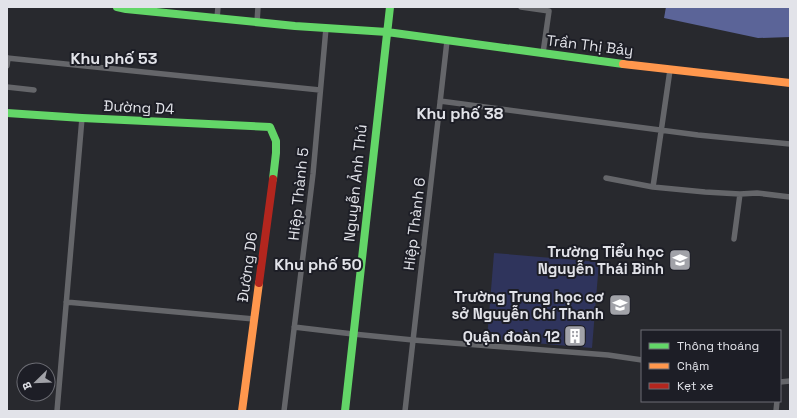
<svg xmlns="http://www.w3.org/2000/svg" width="797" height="418" font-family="'Space Grotesk',sans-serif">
  <rect width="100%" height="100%" fill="#28292e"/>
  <path fill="#2f345c" d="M494 253 599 262 592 348 487 339Z"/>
  <path fill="#5b6498" d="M666 7H790V37L758 38 664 18Z"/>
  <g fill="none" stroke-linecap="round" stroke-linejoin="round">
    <path stroke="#65666a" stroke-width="5.5" d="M521 7 549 11 543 53
      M217 18 218 7
      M257 22 258 7
      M7 58 320 90
      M7 66 8 58
      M7 87 34 90
      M440 101 698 135 790 144
      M606 178 653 187 670 70
      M653 187 705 192 740 194
      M734 239 740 194 757 193 790 197
      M66 302 254 319
      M294 327 353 334 413 340 608 355 642 360
      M780 382 790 381
      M57 411 82 118
      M284 411 313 174 326 28
      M405 411 447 41
      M776 411 777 401"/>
    <path stroke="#63d668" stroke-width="8" d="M117 7 126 9 295 26 387 32 623 64
      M7 113 82 118 270 127 276 141V153L273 179
      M345 411 390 7"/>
    <path stroke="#ff974d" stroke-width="8" d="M623 64 790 83
      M242 411 259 283"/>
    <path stroke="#b3261e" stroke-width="8" d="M259 283 273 179"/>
  </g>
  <defs>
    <g id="school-square" transform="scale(1.15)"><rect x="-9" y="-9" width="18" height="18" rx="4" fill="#a1a2a8" stroke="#1d1e26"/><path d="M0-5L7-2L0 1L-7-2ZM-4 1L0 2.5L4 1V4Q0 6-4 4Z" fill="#fff"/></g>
    <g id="building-square" transform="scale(1.15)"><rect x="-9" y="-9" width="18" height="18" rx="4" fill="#a1a2a8" stroke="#1d1e26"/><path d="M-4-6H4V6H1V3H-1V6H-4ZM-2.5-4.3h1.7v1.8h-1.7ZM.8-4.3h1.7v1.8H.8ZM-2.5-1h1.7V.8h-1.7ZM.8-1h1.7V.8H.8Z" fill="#fff"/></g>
  </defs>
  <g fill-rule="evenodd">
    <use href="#school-square" x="680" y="260"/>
    <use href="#school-square" x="620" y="305"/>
    <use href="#building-square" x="575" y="336"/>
  </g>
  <g text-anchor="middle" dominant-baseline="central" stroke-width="4" stroke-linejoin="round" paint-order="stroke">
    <g font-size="15" fill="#e2e3e9" stroke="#1d1e26">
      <text transform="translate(590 45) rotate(7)">Trần Thị Bảy</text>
      <text transform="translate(139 107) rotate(3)">Đường D4</text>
      <text transform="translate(355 183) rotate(-84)">Nguyễn Ảnh Thủ</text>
      <text transform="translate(298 194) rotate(-84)">Hiệp Thành 5</text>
      <text transform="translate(414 224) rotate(-83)">Hiệp Thành 6</text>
      <text transform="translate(247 267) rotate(-82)">Đường D6</text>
    </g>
    <g font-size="15" font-weight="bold" fill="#e2e3e9" stroke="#1d1e26" text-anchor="end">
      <text x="664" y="251">Trường Tiểu học<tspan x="664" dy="17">Nguyễn Thái Bình</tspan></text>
      <text x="604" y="296">Trường Trung học cơ<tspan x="604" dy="17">sở Nguyễn Chí Thanh</tspan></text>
      <text x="560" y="336">Quận đoàn 12</text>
    </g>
    <g font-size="16" font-weight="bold" fill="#e2e3e9" stroke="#1d1e26">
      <text x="114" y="58">Khu phố 53</text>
      <text x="460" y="113">Khu phố 38</text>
      <text x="318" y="264">Khu phố 50</text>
    </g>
  </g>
  <rect width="797" height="418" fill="none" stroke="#e2e3e9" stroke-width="16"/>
  <rect x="641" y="330" width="140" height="72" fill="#1d1e26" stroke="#6c6d74"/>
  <rect x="649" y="343" width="20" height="6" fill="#63d668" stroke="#6c6d74"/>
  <text x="677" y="350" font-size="12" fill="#e2e3e9">Thông thoáng</text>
  <rect x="649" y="363" width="20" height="6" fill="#ff974d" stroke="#6c6d74"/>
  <text x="677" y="370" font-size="12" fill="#e2e3e9">Chậm</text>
  <rect x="649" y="383" width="20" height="6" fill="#b3261e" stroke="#6c6d74"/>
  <text x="677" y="390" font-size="12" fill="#e2e3e9">Kẹt xe</text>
  <g transform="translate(36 382) rotate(247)"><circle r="19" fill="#1d1e26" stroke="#6c6d74"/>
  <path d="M0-3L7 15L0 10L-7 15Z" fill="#a1a2a8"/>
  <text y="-6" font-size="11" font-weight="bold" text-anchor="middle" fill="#e2e3e9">B</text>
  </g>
</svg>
